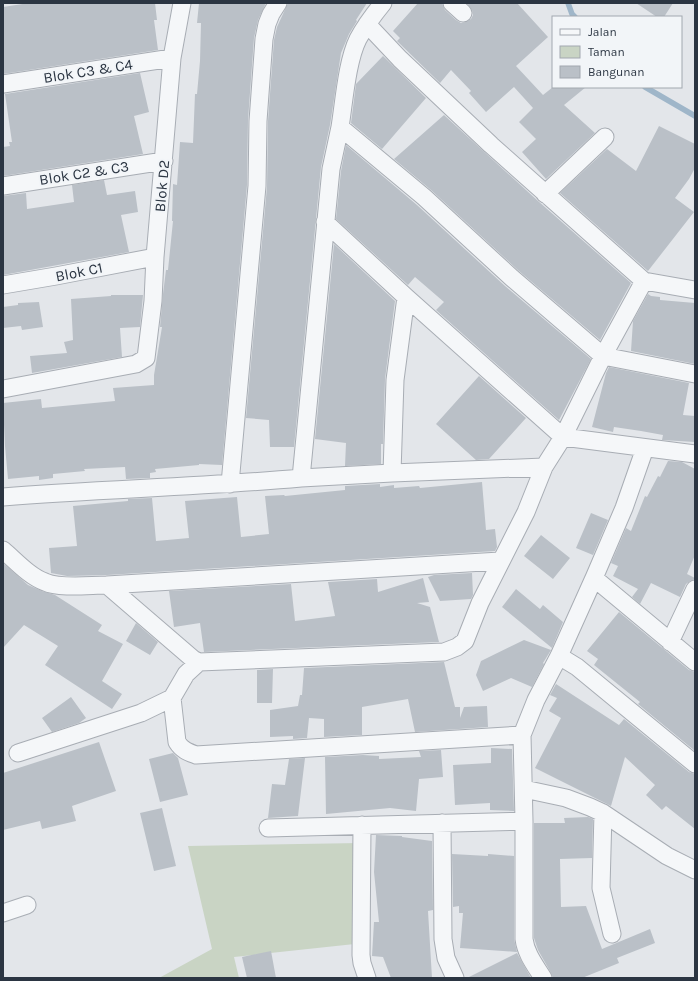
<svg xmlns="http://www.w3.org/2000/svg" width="698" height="981" font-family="Karla,sans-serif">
  <rect width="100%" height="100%" fill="#e3e6ea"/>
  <path fill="#c9d4c4" d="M360 843 364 943 234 957 239 978H159L212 949 188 846Z"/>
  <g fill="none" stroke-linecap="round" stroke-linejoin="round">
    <path stroke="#9fb6c9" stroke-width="5.5" d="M568 3 572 14 575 17
      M645 87 695 116"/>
  </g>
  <path fill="#bac0c7" d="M29 3H155L157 20H154L158 50 3 74V7Z
    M199 3H266L258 20 254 38 248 120 247 185 222 465 199 464V465L155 469 156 472 150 473V478L126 479 125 467 84 469 85 471 53 474V478L39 480V476L8 479 5 446 3 403 41 399 42 408 115 401 113 388 154 385V375L162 327H160L163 294 166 270H168L173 221H172L173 184 177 185 180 142 193 143 195 94H197L200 61 201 23H197Z
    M288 3H367L356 20 357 21 349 34 341 53 330 125 321 167 294 447H270L269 420 246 418 267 187 268 121 274 40 277 27Z
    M418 3H442L445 10 456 20 461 23 466 22 471 19 473 15 472 10 467 3H517L548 37 516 66 543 95 553 87H586L564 105 595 133 546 179 522 152 536 139 519 122 533 108 514 87 486 112 469 93 471 91 451 70 440 83 397 41 400 38 393 31Z
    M636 3H673L664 17H657Z
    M383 56 426 98 382 149 351 123 356 84Z
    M140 73 149 112 134 116 143 154 3 176V147L10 146 9 142H12L5 94Z
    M444 115 538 201 631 283 600 340 519 271 431 190 394 159Z
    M659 126 695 144V168L689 179 675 198 694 212 648 271 560 193 607 149 636 171Z
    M346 145 417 205 505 286 591 359 559 420 436 310 444 302 415 277 408 285 336 219 341 171Z
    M104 180 107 195 135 191 138 212 121 215 129 252 3 275V196L26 193 27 209 74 202 72 185Z
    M334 244 395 301 385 379 383 444H381V464L345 466 346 443 315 439Z
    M648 294 651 296 660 297V300L695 303V364L631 351 633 321Z
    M111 295H143L140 327 120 328 122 357 32 373 30 356 67 353 64 342 73 340 71 299 111 296Z
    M39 302 43 327 22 330 21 326 3 328V307L18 305V303Z
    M609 367 689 383 683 415 695 416V442L662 440 663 435 641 431 614 427 613 432 592 427 606 373Z
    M479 376 526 418 489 459 476 460 436 424Z
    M668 461 682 462 695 469V555L687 574 695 578V579L690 581 686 584 680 597 651 583 640 604 632 597 638 589 613 576 618 566 611 563 626 528 631 531 645 496 647 497 658 476 660 477Z
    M482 482 486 530 495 529 497 547 495 551 107 575 67 576 51 573 49 548 77 546 73 506 128 501V499L152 498 156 541 189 538 185 501 237 497 241 537 269 534 265 496 284 495 285 496 345 490V486L380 484V487L394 485V488L419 486 420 488Z
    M591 513 608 520 593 555 576 548Z
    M541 535 570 558 553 579 524 556Z
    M3 563 28 585 42 591 55 595 102 625 98 631 123 644 102 681 122 694 112 709 45 665 58 646 24 625 3 648Z
    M472 573 473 595 471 599 440 601 428 577 434 575Z
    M423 578 429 602 417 603 430 607 439 642 204 652 200 623 174 627 169 591 291 584 295 621 335 616 328 582 377 579 378 592Z
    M516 589 540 609 543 605 563 622 552 648 502 607Z
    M619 612 689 670 695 672V751L638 704 640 702 594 665 598 659 587 651Z
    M136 623 158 642 150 655 126 641Z
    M524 640 551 650 543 663 544 664 532 687 511 678 483 691 476 675 481 661Z
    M444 662 455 707H460V718L464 707 487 706 488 727 415 732 408 699 362 707V735L324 737V719L309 718 307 738 293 739V736L270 737V710L298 706 300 695H302L304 668Z
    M273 669 272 703H257V670Z
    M556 684 619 725 624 719 689 772 695 774V829L666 806 662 810 646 795 655 785 625 757 611 806 535 768 561 718 549 711 557 698 550 695Z
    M71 697 86 718 79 723 52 732 42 718Z
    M99 742 116 791 72 806 76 821 42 829 40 821 3 830V773Z
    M491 748 512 749 514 811 490 810V803L455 805 453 765 491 763Z
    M441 750 443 777 419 779 416 811 390 808 326 814 325 757 363 755 379 756V759L421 757 419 751Z
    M173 753 178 758 188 795 160 802 149 759Z
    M305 758 298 816 268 818 272 784 285 785 289 759Z
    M162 808 176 866 154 871 140 813Z
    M588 817 593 819 592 858 560 859 561 907 586 906 602 949 650 929 655 943 617 958 619 963 582 978H553L551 973 538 950 534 938V823H565L564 818Z
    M376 835 402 836V837L432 841 433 910 428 911 432 978H391L383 957 372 956 374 922H379L374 872Z
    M452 854 488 856V854L514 856V939L517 952 460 948 463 913H459V906L453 907Z
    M271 951 276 978H247L242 957Z
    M517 953 531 978H467Z"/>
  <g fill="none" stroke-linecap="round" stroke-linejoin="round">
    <g stroke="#a8adb4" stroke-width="19">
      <path id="street" d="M383 3C374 14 365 26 358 39 347 61 344 102 340 127L424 197 512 278 603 356 695 374
        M452 3 463 13
        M367 24 400 59 491 145 644 281 695 290
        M3 84 172 58
        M3 186 164 161
        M545 194 605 137
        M325 222 406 297 563 437 695 454
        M3 285 56 276 155 257
        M3 389 136 364 146 358 153 301 155 257 172 58 182 3
        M645 448 624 508 594 578 695 662
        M392 473 544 467 563 437 603 356 644 281
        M301 478 392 473 395 380 406 297
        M230 484 257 186 258 121 264 39 267 24 271 14 278 3
        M3 497C102 489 202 487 301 478L331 169 340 127
        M3 550C16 561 29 576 45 582 60 589 90 585 107 585
        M500 561 107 585 193 659 199 662 444 652 457 647 465 641 480 603 526 512 544 467
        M670 642 695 589
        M559 656 577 667 695 764
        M199 662 186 674 172 698 177 742C182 750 188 752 196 755L522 735 536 700 559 656 594 578
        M18 753 141 713 172 698
        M524 789 566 798 590 807 603 813 667 856 695 870
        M603 813 601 888 612 934
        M524 821V939C526 954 535 965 543 978
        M442 823 443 939 446 958 455 978
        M362 825 361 955 362 963 367 978
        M268 828 524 821 522 735
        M3 913 27 905"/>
    </g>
    <use href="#street" stroke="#f5f7f9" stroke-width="17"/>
  </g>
  <g text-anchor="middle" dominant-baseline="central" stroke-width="4" stroke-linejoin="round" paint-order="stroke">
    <g font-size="15" fill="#2b3542" stroke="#f2f5f8">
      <text transform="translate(88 71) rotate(-9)">Blok C3 &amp; C4</text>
      <text transform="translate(84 173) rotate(-9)">Blok C2 &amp; C3</text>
      <text transform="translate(162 186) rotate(-85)">Blok D2</text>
      <text transform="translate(79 272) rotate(-11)">Blok C1</text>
    </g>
  </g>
  <rect width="698" height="981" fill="none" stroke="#2b3542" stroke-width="8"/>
  <rect x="552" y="16" width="130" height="72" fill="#f2f5f8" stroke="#a2a8af"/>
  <rect x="560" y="29" width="20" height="6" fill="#f5f7f9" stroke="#a2a8af"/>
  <text x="588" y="36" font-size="12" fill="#2b3542">Jalan</text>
  <rect x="560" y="46" width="20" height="12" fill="#c9d4c4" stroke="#a2a8af"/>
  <text x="588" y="56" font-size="12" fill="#2b3542">Taman</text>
  <rect x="560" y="66" width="20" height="12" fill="#bac0c7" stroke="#a2a8af"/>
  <text x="588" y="76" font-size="12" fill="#2b3542">Bangunan</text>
</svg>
